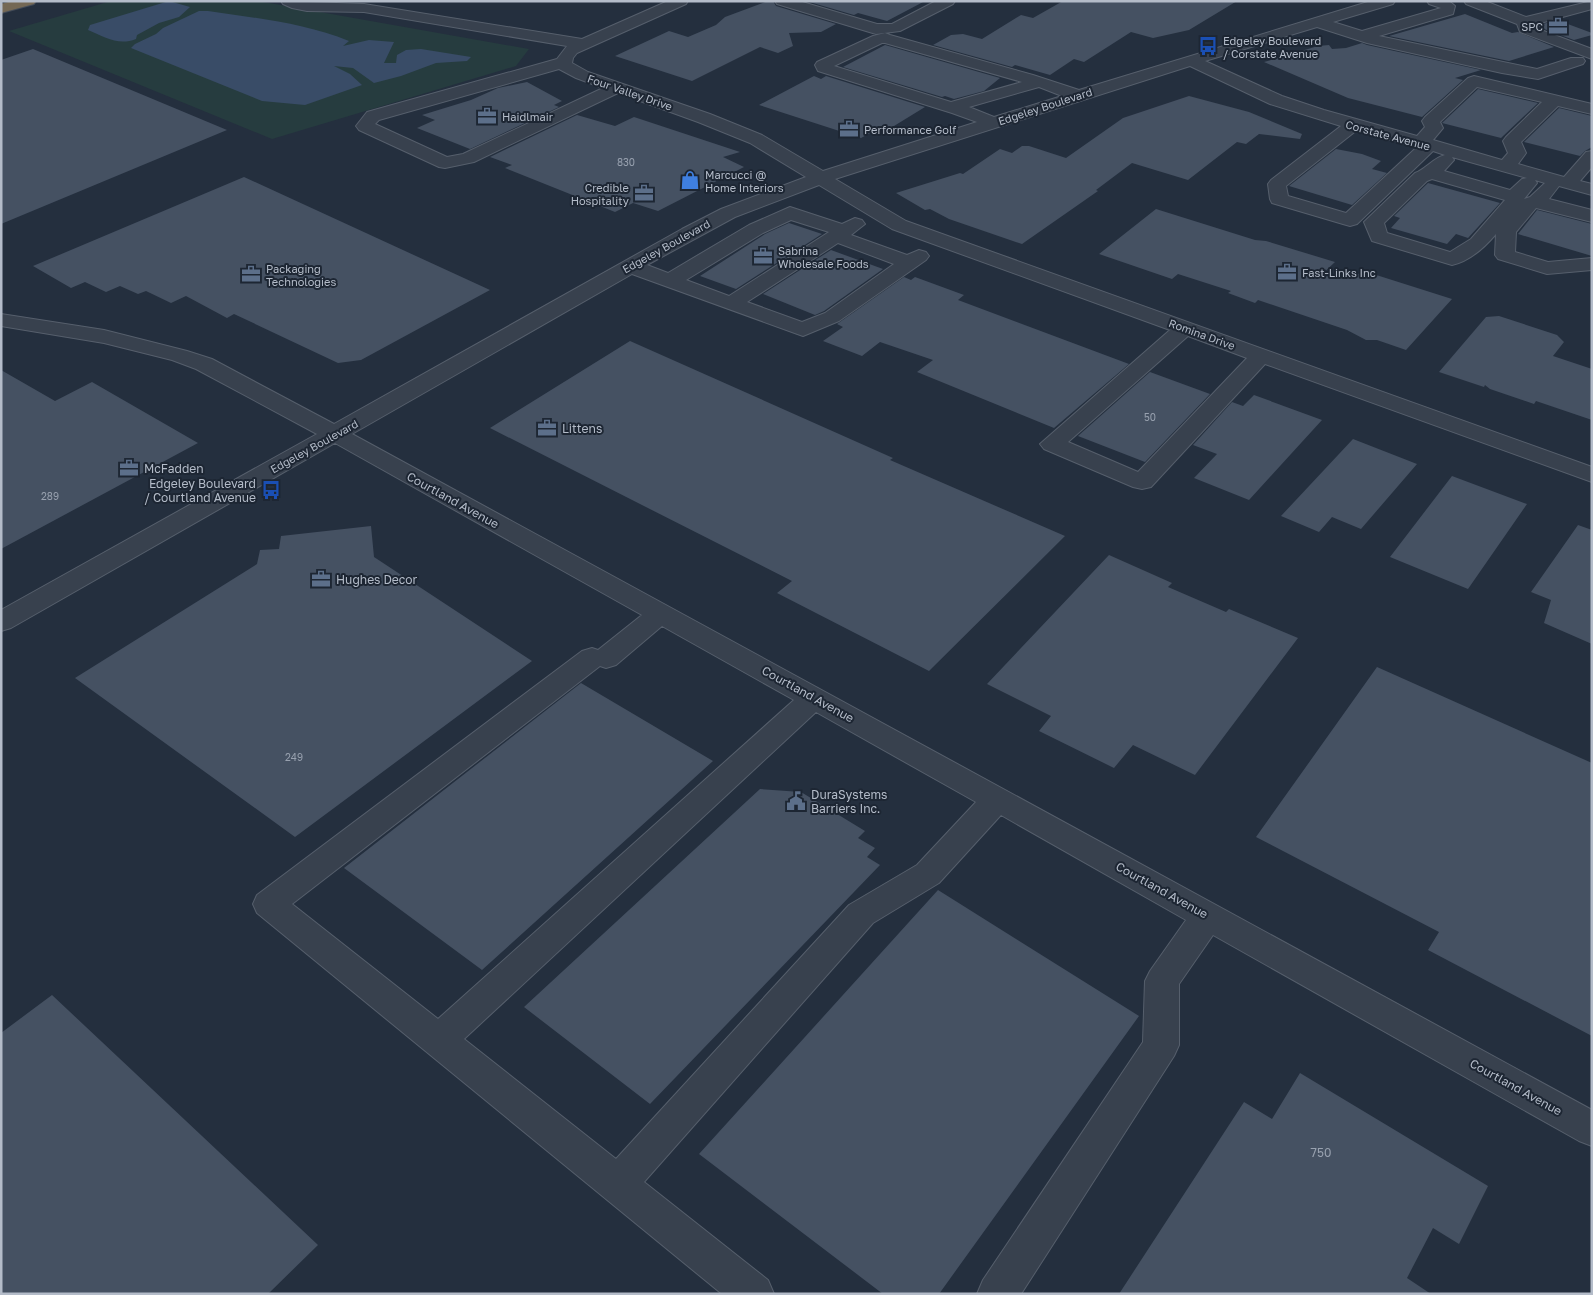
<svg xmlns="http://www.w3.org/2000/svg" width="1593" height="1295" font-family="'Golos Text',sans-serif">
  <rect width="100%" height="100%" fill="#242f3e"/>
  <path fill="#263c3f" d="M111 1H258L529 49 516 66 272 139 9 31Z"/>
  <path fill="#394c67" d="M169 1 190 7 179 17 159 23 137 35 136 39C118 46 105 37 88 30L90 25Z
    M199 11H208C256 18 304 23 349 41L343 46 369 40 394 42 384 63H396L397 55 406 50 421 49 471 57 467 61 436 63 401 76 374 83 353 68 334 66 350 74 362 85 305 105 262 101 131 48 135 44 156 34 163 28Z"/>
  <path fill="#455162" d="M768 1H773L776 6 836 24 821 32 789 33 793 46 778 53 760 47 692 81 615 56 669 31 688 37 716 25 725 17Z
    M806 1H925L887 21 858 13 854 15Z
    M1063 1H1237L1189 30 1153 38 1131 32 1084 62 1074 59 1050 75 1015 65 1012 67 933 45 951 35 963 34 982 39 1021 15 1033 18Z
    M1465 14 1512 33 1518 32 1554 47 1509 61 1389 36Z
    M1557 20 1592 33V35L1574 40 1536 26Z
    M1362 43 1367 45 1481 70 1455 78 1463 80 1422 117 1348 98 1264 62 1318 46 1329 45 1332 49 1346 48Z
    M885 45 1000 78 984 91 954 99 945 96 942 97 843 67Z
    M33 49 227 130 1 224V60Z
    M814 76 821 79 826 76 925 107 894 126 878 132 874 131 861 138 759 105Z
    M527 82 562 101 554 105 559 107 470 149 417 128 435 120 422 115 471 100 498 88Z
    M1478 89 1538 103 1501 138 1442 123Z
    M1189 96 1249 112 1302 134 1300 139 1259 134 1246 144 1237 142 1188 180 1132 163 1096 190 1098 191 1022 244 949 219 930 209 925 210 896 193 960 173 963 174 1000 149 1012 153 1022 146H1029L1066 158 1123 118Z
    M1559 108 1592 116V147L1585 151 1580 156 1524 142Z
    M577 115 615 126 634 117 740 152 723 157 744 167 658 211 633 203 615 212 505 168 512 165 490 157Z
    M1336 149 1362 154 1381 161 1372 169 1387 173 1352 205 1289 186Z
    M244 177 490 290 361 360 338 363 234 314 227 318 186 296 171 303 146 291 138 294 120 286 106 292 85 282 71 288 33 266Z
    M1428 183 1500 203 1468 238 1456 234 1447 244 1391 228 1400 218 1394 216Z
    M1156 209 1255 240 1266 241 1335 262 1319 277 1370 273 1452 299 1406 350 1377 340H1366L1347 330 1258 300 1255 303 1228 293 1231 291 1178 274 1172 279 1099 254Z
    M1537 210 1592 224V256L1518 234Z
    M789 223 822 234 736 289 700 276 765 234Z
    M831 250 883 269 824 311 815 315 763 294Z
    M904 277 911 280 915 277 964 295 958 300 1129 364 1054 428 917 372 933 360 880 342 862 356 823 341 843 327 837 324Z
    M1499 316 1557 335 1564 342 1553 356 1592 369V420L1536 401 1534 404 1490 389 1485 385 1484 387 1439 372 1486 317Z
    M630 341 893 458 890 460 1065 536 929 671 777 593 792 581 490 428Z
    M1 370 55 401 92 382 198 443 1 549Z
    M1150 372 1210 394 1145 462 1078 436Z
    M1254 395 1322 420 1249 500 1194 478 1217 454 1193 445 1232 402 1243 406Z
    M1353 439 1417 464 1361 529 1332 517 1319 532 1281 516Z
    M1452 476 1527 504 1468 589 1390 557Z
    M1578 525 1592 530V644L1544 623 1551 600 1531 592Z
    M371 526 374 557 532 661 295 837 75 678 257 564 260 550 279 549 281 536Z
    M1109 555 1172 583 1168 587 1226 612 1229 609 1298 638 1195 775 1133 745 1114 768 1039 731 1051 716 987 684Z
    M1377 667 1592 763V1036L1428 950 1439 932 1256 837Z
    M581 683 713 761 482 970 344 868Z
    M760 789 801 792 865 831 858 838 875 848 867 857 880 865 650 1104 524 1007Z
    M938 890 1139 1016 939 1294H883L699 1154Z
    M52 995 318 1245 268 1294H1V1033Z
    M1300 1073 1488 1186 1459 1244 1433 1228 1407 1278 1431 1294H1119L1244 1102 1272 1119Z"/>
  <g fill="none" stroke-linecap="round" stroke-linejoin="round">
    <g stroke="#565f6c" stroke-width="2">
      <path id="minor" d="M281 1 364 4 582 39 668 1H688L686 4 577 53 573 58 572 63 588 72 710 114 762 135 823 171 977 122 952 113 818 71 815 65 817 62 873 36 885 33 890 35 1033 75 1079 90 1371 1H1395L1393 4 1333 22 1362 31 1441 8 1429 4 1427 1H1449L1455 6 1453 14 1379 36 1537 69 1571 58H1583L1585 61 1583 64 1538 79 1502 73 1367 43 1317 27 1205 61 1282 96 1324 110 1417 136 1425 127 1422 121 1425 117 1468 78 1474 76 1592 104V114L1558 106 1521 142 1526 153 1518 164 1564 177 1586 152 1592 151V167L1580 181 1592 184V195L1559 186 1549 199 1592 210V222L1536 208 1516 232 1515 252 1548 262 1592 258V270L1547 274 1498 259 1495 255 1496 234C1485 247 1470 261 1452 265L1372 241 1364 222 1415 173C1426 169 1433 158 1445 155L1433 151 1357 224 1350 226 1343 224 1272 203 1270 199 1268 184 1271 180 1341 126 1270 104 1190 66 835 179 906 221 1592 467V482L1265 364 1151 487 1142 489 1133 487 1044 449 1040 444 1170 330 892 229 819 185 735 217 647 265 668 273 749 225 790 207 842 224 855 218 862 220 865 224 851 235 907 255 919 250 926 252 929 256 926 260 839 321 803 336 632 274 352 434 1592 1110V1146L1579 1141 1213 935 1179 984V1045L1174 1056 1021 1294H977L983 1280 1143 1042 1145 981 1150 971 1186 920 1001 815 939 883 873 923 644 1182 768 1280 774 1294H722L257 913 253 904 257 895 582 651 592 648 598 650 642 615 335 443 11 628 1 631V610L317 434 196 369 172 360 104 343 1 326V314L104 330 187 351 212 359 334 424 682 229 721 209 806 177 750 143 698 122 618 93 474 162 445 168 439 167 359 130 356 126 367 112 557 59 567 46 364 12 307 11 292 8 283 4ZM882 43H885L1022 82 951 102 834 66ZM559 69 576 78 603 88 463 154 447 157 375 124 379 120ZM1039 87 1062 96 994 117 969 107ZM1477 87 1542 102 1506 137 1503 141 1508 153 1502 160 1433 140 1443 128 1440 122ZM1357 130 1412 146 1416 148 1346 213 1288 196 1286 186ZM1452 157 1527 178 1522 179 1510 190 1444 171 1454 160ZM1432 179 1505 200 1471 239 1450 252 1387 233 1384 223 1427 181ZM1535 180 1545 183 1530 197 1524 199 1537 183ZM791 220 829 232 729 296 686 280 763 233ZM838 243 894 264 825 313 802 322 747 302ZM1188 336 1247 358 1138 472 1068 442ZM662 626 794 700 438 1019 292 904 600 666 606 668 616 665ZM816 712 976 802 917 865 849 905 616 1159 464 1039Z
        M775 1H799L877 24H892L936 1H955L953 4 900 31 876 34 777 4Z
        M1464 1H1485L1526 17 1592 1V9L1533 25V27L1592 49V59L1520 32 1517 24 1466 4Z"/>
    </g>
    <g stroke="#434c59" stroke-width="2">
      <path id="highway" d="M12 1H36L34 4 1 13V4Z"/>
    </g>
    <use href="#minor" fill="#38414e" fill-rule="evenodd"/>
    <use href="#highway" fill="#746855" fill-rule="evenodd"/>
  </g>
  <defs>
    <g id="office-bare" transform="scale(1.5)"><path d="M-6-3h4V-5.5h4V-3h4V5H-6ZM-1-4.5V-3h2v-1.5ZM-6 0V1H6V0Z" fill="#5c6f8a" stroke="#1d2633" stroke-width="2.5" paint-order="stroke"/></g>
    <g id="bus-bare" transform="scale(1.5)"><path d="M-5-6H5V4H4V6H2V4H-2V6H-4V4H-5ZM-3.5-4V0h7V-4ZM-3.5 1.2v1.5H-2V1.2ZM2 1.2v1.5H3.5V1.2Z" fill="#1a4fb4" stroke="#1d2633" stroke-width="2.5" paint-order="stroke"/></g>
    <g id="shop-bare" transform="scale(1.5)"><path d="M-5-2.5h2.3a2.7 3.5 0 0 1 5.4 0H5L5.5 6h-11ZM-1.5-2.5h3a1.5 2.3 0 0 0-3 0Z" fill="#3f7fe0" stroke="#1d2633" stroke-width="2.5" paint-order="stroke"/></g>
    <g id="civic-bare" transform="scale(1.5)"><path d="M-.6-6.5H3V-4.5H.6V-3L4-1V1h2V6H-6V1h2V-1L-.6-3ZM-1.2 2.5V6h2.4V2.5Z" fill="#5c6f8a" stroke="#1d2633" stroke-width="2.5" paint-order="stroke"/></g>
  </defs>
  <g fill-rule="evenodd">
    <use href="#office-bare" x="1558" y="26"/>
    <use href="#bus-bare" x="1208" y="46"/>
    <use href="#office-bare" x="487" y="116"/>
    <use href="#office-bare" x="849" y="129"/>
    <use href="#shop-bare" x="690" y="180"/>
    <use href="#office-bare" x="644" y="193"/>
    <use href="#office-bare" x="763" y="256"/>
    <use href="#office-bare" x="1287" y="272"/>
    <use href="#office-bare" x="251" y="274"/>
    <use href="#office-bare" x="547" y="428"/>
    <use href="#office-bare" x="129" y="468"/>
    <use href="#bus-bare" x="271" y="490"/>
    <use href="#office-bare" x="321" y="579"/>
    <use href="#civic-bare" x="796" y="801"/>
  </g>
  <g text-anchor="middle" dominant-baseline="central" stroke-width="4" stroke-linejoin="round" paint-order="stroke">
    <g font-size="10" fill="#98a1af">
      <text x="626" y="162">830</text>
      <text x="1150" y="417">50</text>
      <text x="50" y="496">289</text>
      <text x="294" y="757">249</text>
    </g>
    <g font-size="11" fill="#b4bcc9" stroke="#1d2633" text-anchor="start">
      <text x="1543" y="26" text-anchor="end">SPC</text>
      <text x="1223" y="40">Edgeley Boulevard<tspan x="1223" dy="13">/ Corstate Avenue</tspan></text>
      <text x="502" y="116">Haidlmair</text>
      <text x="864" y="129">Performance Golf</text>
      <text x="705" y="174">Marcucci @<tspan x="705" dy="13">Home Interiors</tspan></text>
      <text x="629" y="187" text-anchor="end">Credible<tspan x="629" dy="13">Hospitality</tspan></text>
      <text x="778" y="250">Sabrina<tspan x="778" dy="13">Wholesale Foods</tspan></text>
      <text x="266" y="268">Packaging<tspan x="266" dy="13">Technologies</tspan></text>
      <text x="1302" y="272">Fast-Links Inc</text>
    </g>
    <g font-size="11" fill="#b4bcc9" stroke="#1d2633">
      <text transform="translate(630 92) rotate(19)">Four Valley Drive</text>
      <text transform="translate(1045 106) rotate(-18)">Edgeley Boulevard</text>
      <text transform="translate(1388 135) rotate(15)">Corstate Avenue</text>
      <text transform="translate(666 246) rotate(-29)">Edgeley Boulevard</text>
      <text transform="translate(1202 334) rotate(20)">Romina Drive</text>
      <text transform="translate(314 446) rotate(-29)">Edgeley Boulevard</text>
    </g>
    <g font-size="12" fill="#b4bcc9" stroke="#1d2633" text-anchor="start">
      <text x="562" y="428">Littens</text>
      <text x="144" y="468">McFadden</text>
      <text x="256" y="483" text-anchor="end">Edgeley Boulevard<tspan x="256" dy="14">/ Courtland Avenue</tspan></text>
      <text x="336" y="579">Hughes Decor</text>
      <text x="811" y="794">DuraSystems<tspan x="811" dy="14">Barriers Inc.</tspan></text>
    </g>
    <g font-size="12" fill="#b4bcc9" stroke="#1d2633">
      <text transform="translate(453 500) rotate(29)">Courtland Avenue</text>
      <text transform="translate(808 694) rotate(29)">Courtland Avenue</text>
      <text transform="translate(1162 890) rotate(29)">Courtland Avenue</text>
      <text transform="translate(1516 1087) rotate(29)">Courtland Avenue</text>
    </g>
    <g font-size="12" fill="#98a1af">
      <text x="1321" y="1152">750</text>
    </g>
  </g>
  <rect width="1593" height="1295" fill="none" stroke="#b4bcc9" stroke-width="5"/>
</svg>
